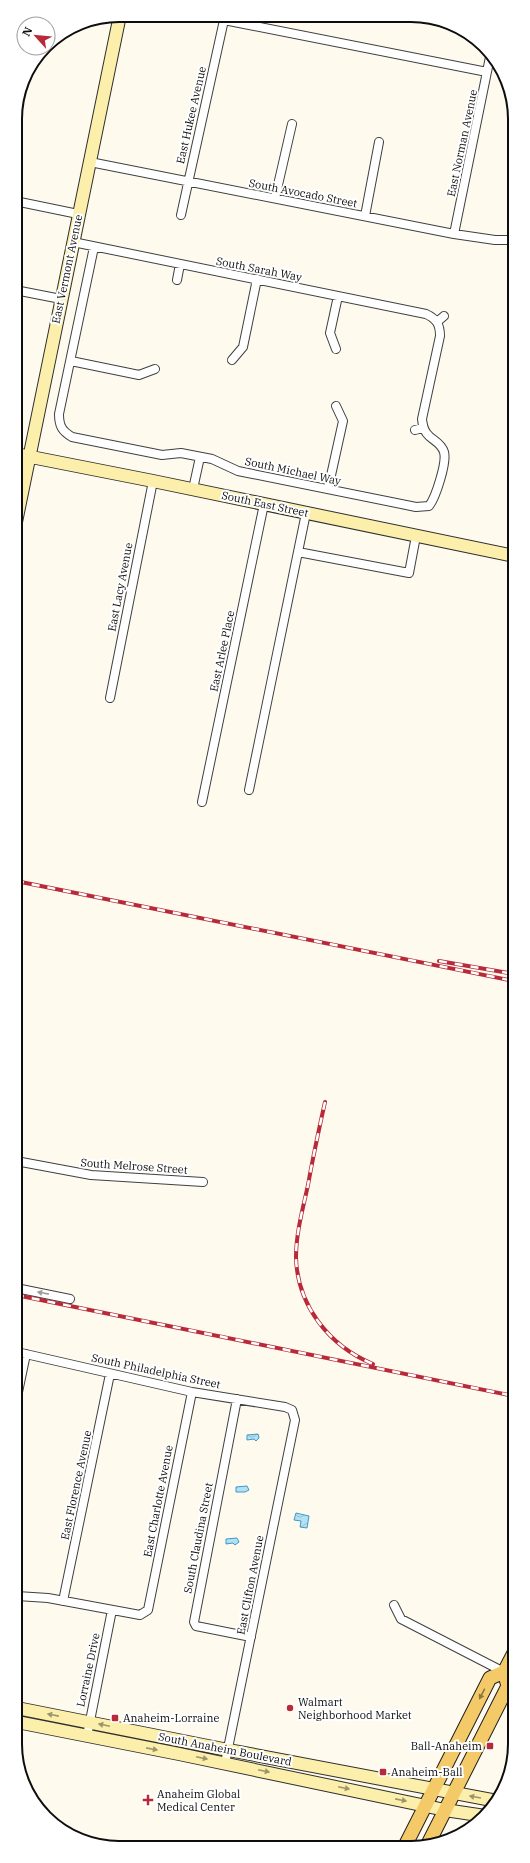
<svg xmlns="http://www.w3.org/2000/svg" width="530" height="1863" font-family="'IBM Plex Serif',serif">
  <defs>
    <pattern id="water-waves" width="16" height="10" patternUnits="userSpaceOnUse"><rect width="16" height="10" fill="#b4e0f4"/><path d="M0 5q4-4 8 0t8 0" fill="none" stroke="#9abfd0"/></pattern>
  </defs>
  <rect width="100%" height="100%" fill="#fefaee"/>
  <path fill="url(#water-waves)" stroke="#3e99c9" d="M258 1434 259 1438 256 1441 254 1439 247 1440V1435Z
    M247 1486 249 1490 245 1492H236V1487Z
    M296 1513 309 1516 307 1528 300 1527 301 1521 294 1520Z
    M237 1538 239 1542 235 1545 233 1543 226 1544V1539Z"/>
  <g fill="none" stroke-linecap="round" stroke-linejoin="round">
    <g stroke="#404040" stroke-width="10">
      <path id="street" d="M15 115 17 104
        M90 162 454 234 495 240H513
        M275 198 292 124
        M15 201 78 214
        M181 215 224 20 487 72
        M365 216 379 142
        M454 234 490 57
        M73 242C191 266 309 290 426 314 437 319 440 325 440 336L422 419C424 442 439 437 444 452 447 462 436 497 429 506L416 507 238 471 212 459 181 453 162 455 72 437C62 431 59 426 59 414L94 247
        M177 280 180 264
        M15 290 61 299
        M437 322 444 316
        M336 349 330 333 338 296
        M232 360 243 347 257 279
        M71 361 139 375 155 369
        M415 430 423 428
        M193 489 200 457
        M328 489 343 421 336 406
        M298 552 409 573 416 536
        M110 698 153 481
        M249 790 306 513
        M202 802 264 504
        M16 1161 91 1175 203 1182
        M16 1288 70 1299
        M17 1352 192 1392 285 1407 292 1410 295 1420 225 1763
        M17 1397 26 1354
        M237 1399 194 1622 196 1626 251 1637
        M17 1596 48 1598 140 1615 148 1610 192 1392
        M63 1601 110 1374
        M394 1605 401 1619 504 1672
        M87 1736 112 1610"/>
    </g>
    <g stroke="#2f2f2f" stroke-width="14">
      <path id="secondary" d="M16 454 153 481 514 556
        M16 522 120 15
        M17 1708 218 1748 497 1801
        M17 1722 179 1754 445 1810 485 1816"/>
    </g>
    <g stroke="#1e1e1e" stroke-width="15">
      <path id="primary" d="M405 1846 490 1678 504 1672 515 1651
        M427 1846 508 1686 504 1672"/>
    </g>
    <use href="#street" stroke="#fff" stroke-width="8"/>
    <use href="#secondary" stroke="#fcefab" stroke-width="12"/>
    <use href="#primary" stroke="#f4ca68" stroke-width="13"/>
    <g stroke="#b82a39" stroke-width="4">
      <path id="rail" d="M16 881 514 981
        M439 961 514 974
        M325 1102C319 1129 313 1157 308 1185 303 1208 296 1233 296 1257 297 1305 329 1346 373 1364
        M16 1295 514 1396"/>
    </g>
    <use href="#rail" stroke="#fff" stroke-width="2.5" stroke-dasharray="8" stroke-linecap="butt"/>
  </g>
  <defs><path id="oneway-solid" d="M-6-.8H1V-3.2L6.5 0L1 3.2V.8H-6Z"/></defs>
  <use fill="#9e9e9e" href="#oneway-solid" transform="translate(43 1293) rotate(-169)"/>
  <use fill="#8c753f" href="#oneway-solid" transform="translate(482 1694) rotate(117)"/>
  <g fill="#9c956c">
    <use href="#oneway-solid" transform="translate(53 1715) rotate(-169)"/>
    <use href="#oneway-solid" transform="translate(104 1725) rotate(-168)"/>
    <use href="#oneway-solid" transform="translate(152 1749) rotate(11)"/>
    <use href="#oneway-solid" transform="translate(202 1758) rotate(12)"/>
    <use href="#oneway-solid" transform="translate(264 1771) rotate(12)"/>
    <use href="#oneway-solid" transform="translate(344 1788) rotate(12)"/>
    <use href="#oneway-solid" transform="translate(475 1797) rotate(-170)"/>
    <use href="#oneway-solid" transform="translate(401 1800) rotate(11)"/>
  </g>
  <g fill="#b82a39" stroke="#fff" stroke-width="1.5">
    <circle cx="290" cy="1708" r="4"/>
    <rect x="111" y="1714" width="8" height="8" rx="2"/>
    <rect x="486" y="1742" width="8" height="8" rx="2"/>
    <rect x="379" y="1768" width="8" height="8" rx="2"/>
    <path d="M146 1794h4v4h4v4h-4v4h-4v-4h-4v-4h4z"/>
  </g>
  <g text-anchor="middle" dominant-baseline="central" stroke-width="4" stroke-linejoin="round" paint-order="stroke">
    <g font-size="11" fill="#0d0d0d" stroke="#fff">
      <text transform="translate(191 115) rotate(-77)">East Hukee Avenue</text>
      <text transform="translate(462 143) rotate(-78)">East Norman Avenue</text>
      <text transform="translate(303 193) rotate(11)">South Avocado Street</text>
      <text transform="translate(67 269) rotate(-78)">East Vermont Avenue</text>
      <text transform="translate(259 269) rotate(11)">South Sarah Way</text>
      <text transform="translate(293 471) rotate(12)">South Michael Way</text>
      <text transform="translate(265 504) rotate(12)">South East Street</text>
      <text transform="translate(120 587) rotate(-79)">East Lacy Avenue</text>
      <text transform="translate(222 651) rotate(-78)">East Arlee Place</text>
      <text transform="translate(134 1166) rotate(4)">South Melrose Street</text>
      <text transform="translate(156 1371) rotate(12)">South Philadelphia Street</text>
      <text transform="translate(76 1485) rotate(-78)">East Florence Avenue</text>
      <text transform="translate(158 1501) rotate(-79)">East Charlotte Avenue</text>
      <text transform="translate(198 1538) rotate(-79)">South Claudina Street</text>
      <text transform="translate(250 1585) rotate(-79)">East Clifton Avenue</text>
      <text transform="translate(88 1670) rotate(-78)">Lorraine Drive</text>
      <text transform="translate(225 1749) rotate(11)">South Anaheim Boulevard</text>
    </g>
    <g font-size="11" fill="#0d0d0d" stroke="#fff" text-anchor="start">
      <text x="298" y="1702">Walmart<tspan x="298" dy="13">Neighborhood Market</tspan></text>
      <text x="123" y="1718">Anaheim-Lorraine</text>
      <text x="482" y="1746" text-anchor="end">Ball-Anaheim</text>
      <text x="391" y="1772">Anaheim-Ball</text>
      <text x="157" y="1794">Anaheim Global<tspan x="157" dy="13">Medical Center</tspan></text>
    </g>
  </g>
  <path d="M0 0H530V1863H0ZM119 22H411A97 97 0 0 1 508 119V1744A97 97 0 0 1 411 1841H119A97 97 0 0 1 22 1744V119A97 97 0 0 1 119 22Z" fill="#fff" fill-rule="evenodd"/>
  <path fill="none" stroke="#0d0d0d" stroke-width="2" d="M119 22H411A97 97 0 0 1 508 119V1744A97 97 0 0 1 411 1841H119A97 97 0 0 1 22 1744V119A97 97 0 0 1 119 22Z"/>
  <g transform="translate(36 36) rotate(297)"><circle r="19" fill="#ffffff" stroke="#9e9e9e"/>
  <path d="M0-3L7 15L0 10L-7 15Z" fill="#b82a39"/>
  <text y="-6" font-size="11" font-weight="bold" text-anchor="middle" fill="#0d0d0d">N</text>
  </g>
</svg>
